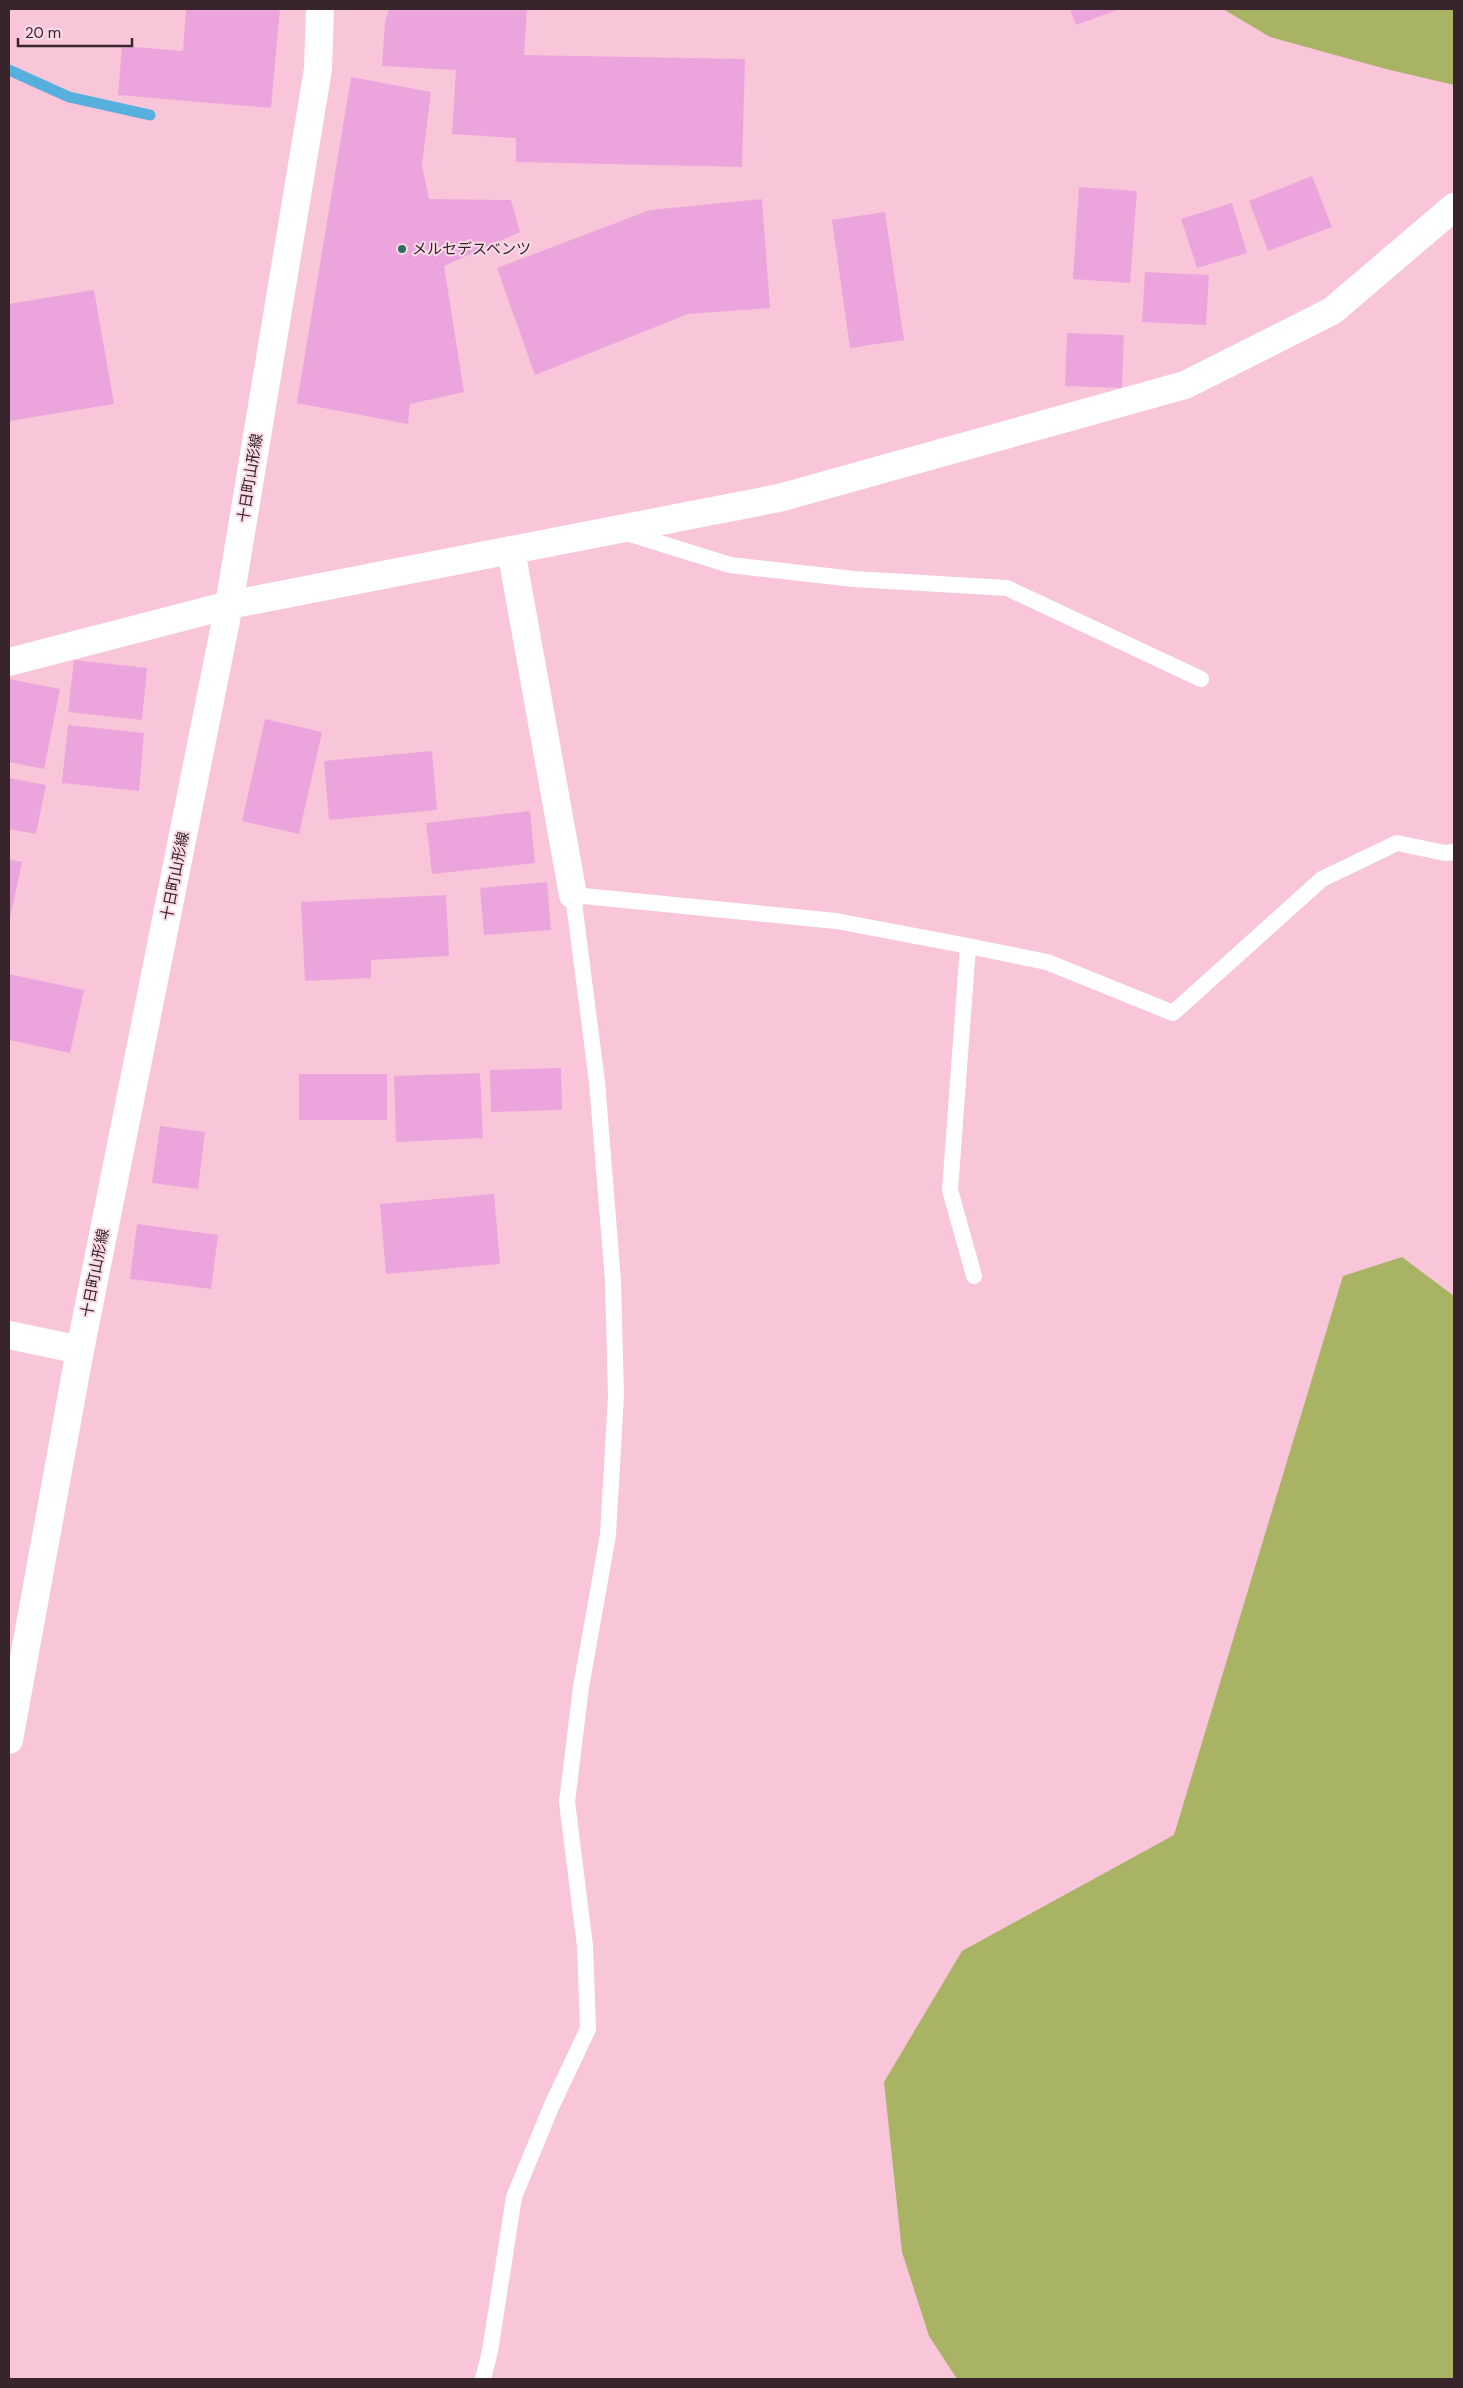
<svg xmlns="http://www.w3.org/2000/svg" width="1463" height="2388" font-family="'DM Sans','Noto Sans JP',sans-serif">
  <rect width="100%" height="100%" fill="#f9c6d9"/>
  <path fill="#a9b364" d="M1223 9H1454V85L1386 69 1270 37Z
    M1402 1257 1454 1296V2379H957L929 2336 902 2252 884 2082 962 1951 1174 1835 1343 1276Z"/>
  <g fill="none" stroke-linecap="round" stroke-linejoin="round">
    <path stroke="#57afde" stroke-width="11" d="M9 70 69 97 150 115"/>
  </g>
  <path fill="#eca5dc" d="M186 9H280L271 108 118 95 122 46 183 51Z
    M389 9H527L524 55 745 59 742 167 516 162V138L452 134 456 70 382 66 385 22Z
    M1070 9H1120L1076 25Z
    M351 77 431 92 422 165 429 199 511 200 520 232 444 266 464 392 410 404 408 424 297 403Z
    M1312 176 1332 227 1268 251 1249 201Z
    M1079 187 1137 191 1130 283 1073 279Z
    M762 199 770 308 688 314 535 375 497 268 650 210Z
    M1232 203 1247 253 1197 268 1181 219Z
    M885 212 904 340 850 348 832 220Z
    M1145 272 1209 275 1206 325 1142 322Z
    M94 290 114 404 9 421V304Z
    M1067 333 1124 335 1122 388 1065 386Z
    M74 660 147 668 142 720 68 712Z
    M9 679 60 689 44 769 9 762Z
    M265 719 322 732 299 834 242 821Z
    M68 725 144 733 139 791 62 783Z
    M432 751 437 810 329 820 324 761Z
    M9 778 46 785 36 834 9 829Z
    M530 811 535 863 432 874 426 823Z
    M9 859 22 862 10 919H9Z
    M547 882 551 930 484 935 480 888Z
    M446 895 449 956 371 960V978L305 981 301 902Z
    M9 974 84 990 70 1053 9 1040Z
    M561 1068 562 1110 491 1112 490 1070Z
    M480 1073 483 1138 396 1142 394 1076Z
    M299 1074H387V1120H299Z
    M160 1126 205 1132 198 1189 152 1183Z
    M494 1194 500 1264 386 1274 380 1204Z
    M137 1224 218 1235 211 1289 130 1279Z"/>
  <g fill="none" stroke-linecap="round" stroke-linejoin="round">
    <path stroke="#fff" stroke-width="16" d="M624 532 730 565 854 579 1007 588 1201 679
      M968 946 950 1190 974 1276
      M483 2379 490 2351 514 2197 552 2105 588 2029 585 1946 567 1802 581 1687 608 1535 616 1396 613 1281 597 1082 573 895 836 921 968 946 1047 962 1173 1013 1322 879 1397 843 1445 853 1454 852"/>
    <path stroke="#fff" stroke-width="28" d="M511 550 573 895
      M9 662 229 605"/>
    <path stroke="#fff" stroke-width="28" d="M229 605 779 498 1185 385 1332 311 1454 207
      M9 1335 80 1350
      M9 1740 80 1350 229 605 318 69 320 9"/>
  </g>
  <circle fill="#2c6e5e" stroke="#f9dae5" stroke-width="2" cx="402" cy="249" r="5"/>
  <g text-anchor="middle" dominant-baseline="central" stroke-width="4" stroke-linejoin="round" paint-order="stroke">
    <g font-size="15" fill="#38252c" stroke="#f9dae5" text-anchor="start">
      <text x="412" y="249">メルセデスベンツ</text>
    </g>
    <g font-size="15" fill="#38252c" stroke="#f9dae5">
      <text transform="translate(250 478) rotate(-81)">十日町山形線</text>
      <text transform="translate(175 876) rotate(-79)">十日町山形線</text>
      <text transform="translate(95 1273) rotate(-79)">十日町山形線</text>
    </g>
  </g>
  <rect width="1463" height="2388" fill="none" stroke="#38252c" stroke-width="20"/>
  <path d="M18 38v8h114v-8" fill="none" stroke="#38252c" stroke-width="2.5"/>
  <text x="25" y="38" font-size="15" fill="#38252c" stroke="#f9dae5" stroke-width="4" paint-order="stroke">20 m</text>
</svg>
